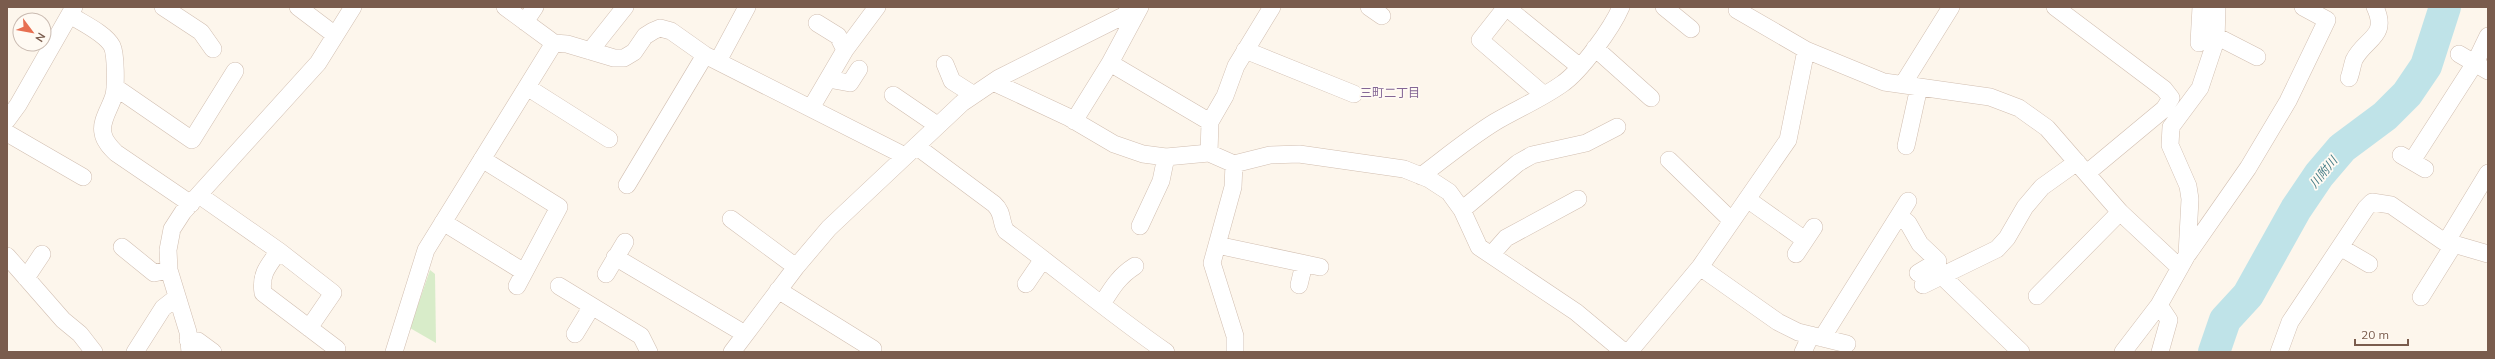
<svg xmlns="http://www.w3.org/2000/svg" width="2495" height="359" font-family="Mulish,'Noto Sans JP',sans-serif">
  <rect width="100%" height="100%" fill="#fdf6ec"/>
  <path fill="#d8ecc9" d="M430 270 435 274 436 343 410 328Z"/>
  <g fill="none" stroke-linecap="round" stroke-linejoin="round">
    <path stroke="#bfe3e8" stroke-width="32" d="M2214 352 2225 320 2248 295 2296 209 2319 175 2342 148 2385 116 2407 94 2426 66 2445 7"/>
    <g stroke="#d1beb0" stroke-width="18">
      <path id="minor" d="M163 7 201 32 213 49
        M298 7 335 35
        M505 7 554 43 567 44 614 58H624L634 52 645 36 653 31 660 28 671 31 705 55 905 156
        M1369 7 1382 16
        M1506 7 1480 40 1544 95
        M1506 7 1580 67
        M1664 7 1691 29
        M1739 7 1737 10 1806 50 1884 82 1990 97 2019 108 2047 128 2120 212 2180 268
        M2055 7 2164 89 2171 98 2164 109 2087 173
        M70 15C82 23 105 33 112 46 116 54 116 86 114 95 111 107 100 121 103 133 104 141 111 148 116 153L191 204
        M525 22 535 7
        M817 23 838 36 845 50
        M2216 36 2257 57
        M2199 43 2201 7
        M1595 48 1651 98
        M1245 50 1354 94
        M590 51 625 7
        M2459 54 2488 71
        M718 61 747 7
        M1110 63 1210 122
        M945 64 952 81 974 95
        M2349 78C2351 73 2352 66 2354 60 2365 38 2389 37 2375 7
        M828 79 850 83 859 69
        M993 82 1068 117 1114 144 1143 154 1166 157 1209 153 1234 164 1270 155 1299 154 1404 169 1429 179 1449 192 1462 210 1479 247 1576 312 1624 352
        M1903 84 1951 7
        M115 87 192 140 235 71
        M527 87 609 139
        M893 95 937 125
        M811 108 845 50 877 7
        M7 120 18 105 74 7
        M1074 121 1110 63 1140 7
        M7 133 83 177
        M916 146 994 204C1004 213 1000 222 1006 231 1060 271 1111 314 1166 352
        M1906 146 1919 87
        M1209 153 1210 122 1225 96 1236 66 1272 7
        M2401 155 2425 169
        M482 159 559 207 517 286
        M1669 160 1732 221
        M2412 161 2475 63 2488 36
        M1234 164 1233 187 1212 263 1235 336V352
        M1421 176C1445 158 1469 138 1495 122 1517 109 1541 99 1562 84 1581 71 1612 28 1621 7
        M627 185 705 55
        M199 195 279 251 333 293 309 328
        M1747 199 1805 240
        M1462 210 1518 163 1532 155 1586 143 1617 127
        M1899 216 1908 223 1920 244 1938 261 1918 273
        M731 219 796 267
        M443 222 524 272
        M1140 226 1161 181 1166 157
        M2446 242 2488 173
        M1217 245 1320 267
        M122 247 154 273 169 270
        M2340 247 2369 264
        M279 251C268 266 260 274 263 293L337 349
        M1796 254 1814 227
        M2188 254 2248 168 2288 101 2327 20 2303 7
        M1491 255 1506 238 1578 199
        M7 256 63 320 80 334 94 352
        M615 257 745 334
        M1700 267 1778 322 1798 332 1847 344
        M606 274 625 242
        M1942 276 2021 352
        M26 278 42 254
        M1026 284 1043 259
        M1299 285 1304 264
        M1923 285 1997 249 2007 238 2025 207 2042 187 2077 162
        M559 286 641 336 649 352
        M778 290 873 349
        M2037 296 2120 212
        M2421 297 2454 244
        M1102 304C1112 288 1119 276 1135 266
        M2159 305 2169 320 2160 352
        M575 334 592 306
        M1822 338 1908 201
        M188 340 198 341 213 352
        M135 352 163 308 177 297
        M190 352 188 332 169 270 168 250 172 229 183 212 318 63 353 7
        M394 352 426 250 554 43
        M732 352 796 267 829 228 962 103 999 78 1123 16 1136 7
        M1629 352 1700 267 1788 140 1806 50
        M1803 352 1811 335
        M2123 352 2159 305 2187 255 2190 199 2188 186 2170 145 2171 127 2200 88 2216 40 2217 7
        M2279 352 2290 322 2366 208 2372 202 2391 205 2443 241 2488 254"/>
    </g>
    <use href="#minor" stroke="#fff" stroke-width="17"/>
  </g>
  <g text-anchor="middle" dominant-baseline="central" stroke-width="3.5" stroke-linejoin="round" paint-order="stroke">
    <g font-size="12" fill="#846695" stroke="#fffaf3">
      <text x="1390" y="92">三町二丁目</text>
    </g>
    <g font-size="12" font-style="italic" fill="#437c86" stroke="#fffaf3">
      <text transform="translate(2323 172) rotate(-51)">川附川</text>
    </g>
  </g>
  <rect width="2495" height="359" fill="none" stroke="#7a5c4d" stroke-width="16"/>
  <g transform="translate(32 32) rotate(122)"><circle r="19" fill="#fffaf3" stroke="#cabbb1"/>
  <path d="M0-3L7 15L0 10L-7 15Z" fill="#e76f51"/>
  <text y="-6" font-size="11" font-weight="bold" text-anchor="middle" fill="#7a5c4d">N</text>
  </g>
  <path d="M2355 339v6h53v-6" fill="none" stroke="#7a5c4d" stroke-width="2"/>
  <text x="2361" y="339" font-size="12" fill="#7a5c4d" stroke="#fffaf3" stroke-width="3" paint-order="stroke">20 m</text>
</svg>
